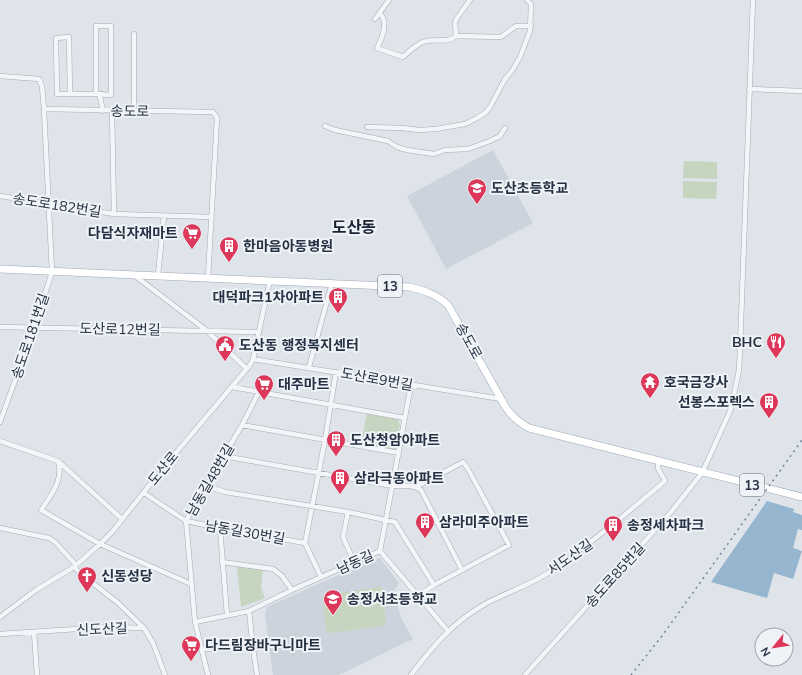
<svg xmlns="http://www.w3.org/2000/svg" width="802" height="675" font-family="Mulish,'Noto Sans KR',sans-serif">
  <rect width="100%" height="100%" fill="#dfe4ea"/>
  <path fill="#cdd3dc" d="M493 150 533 223 446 269 407 196Z
    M380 558 399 583 395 590 396 599 401 618 413 639 339 675H273L265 615 267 607 327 580Z"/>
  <path fill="#c6d5c0" d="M684 161 717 162V179L683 178Z
    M683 181 717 182 716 199 683 198Z
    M367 413 397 419 400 424 395 450 361 444Z
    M237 566 263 569 261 588 265 598 241 607Z
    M380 587 382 589 386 623 384 626 329 633 326 630 322 597 324 595Z"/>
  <path fill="#96b5ce" d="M767 501 794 509 793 512 802 515V530L798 529 793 548 802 551 793 579 774 573 767 598 711 582Z"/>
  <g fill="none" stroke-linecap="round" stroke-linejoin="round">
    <g stroke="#a4abb5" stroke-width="5.5">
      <path id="minor" d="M380 14C389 21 382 39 377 48L403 57C409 51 418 43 426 41 437 39 448 43 456 36L455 22 457 18 470 0
        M375 19 389 0
        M96 26H111V95L96 94Z
        M456 36 501 37 516 26H531
        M0 76 39 79 42 86 44 109
        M749 89 802 91
        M70 94 69 37 56 38 57 94H96
        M102 94 100 97 103 111
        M112 111 114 214
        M134 111V34
        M325 126 335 130 388 141 397 147 407 150 434 154 445 150 468 149 490 141 500 136 505 128
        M367 127 402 128 419 130 436 129 465 124 477 118 485 113 490 107 505 79 512 71 520 57 530 31 531 4 527 0
        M0 196 114 214 211 217
        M134 275 206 330 247 369
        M158 275 164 216
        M0 327 259 332
        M253 359 501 399
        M309 367 332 283
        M232 387 405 418
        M0 422 34 328 52 272 44 109 213 112 217 118 208 278
        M242 425 399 453
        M0 441 58 461 122 519
        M223 456 393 486C403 486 412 484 421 490L462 570
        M58 461C64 479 51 496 41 510L100 544 191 584
        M207 486 225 492 348 512 395 522 434 585
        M416 487 463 462 467 467 509 545 434 585 417 596
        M144 493 186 521 220 528 305 543 325 440 336 372
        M348 512 343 537 354 562
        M0 528 49 538 55 542 76 565
        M220 528 227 615
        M305 543 321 577
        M380 551 448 631
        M222 562 273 569 282 576 292 590
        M74 567 81 574 117 602 144 628 153 643 165 675
        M249 611 253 648
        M0 617 36 590 74 567 100 544 112 532 164 467 250 365 253 359 270 280
        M195 622 249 611 292 590 380 551 411 385
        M34 632 37 675
        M0 634 108 627 144 628
        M202 649 253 648 257 675
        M208 675 195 622 186 521 242 425 259 392
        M411 675C434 645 452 623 485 604 505 593 528 586 548 573 589 545 627 513 665 481L658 468V461
        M525 675 671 512 702 473 731 409 739 370 740 349 753 0"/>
    </g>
    <g stroke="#9da9b7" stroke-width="8">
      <path id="primary" d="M0 269 410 287C425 291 436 294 448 305L505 406C511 416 518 422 529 428L802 497"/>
    </g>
    <use href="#minor" stroke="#f3f5f8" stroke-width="4.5"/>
    <use href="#primary" stroke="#fff" stroke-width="7"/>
    <path stroke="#778496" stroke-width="1.5" stroke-dasharray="2 4" stroke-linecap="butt" d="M631 675 662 636 802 440"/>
  </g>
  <defs>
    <g id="school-pin" transform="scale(1)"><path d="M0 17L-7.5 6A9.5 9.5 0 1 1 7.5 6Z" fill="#dd3759" stroke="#eff3f7"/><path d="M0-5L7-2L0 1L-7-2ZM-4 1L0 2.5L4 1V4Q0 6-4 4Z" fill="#fff"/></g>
    <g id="supermarket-pin" transform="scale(1)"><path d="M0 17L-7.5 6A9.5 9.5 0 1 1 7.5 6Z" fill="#dd3759" stroke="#eff3f7"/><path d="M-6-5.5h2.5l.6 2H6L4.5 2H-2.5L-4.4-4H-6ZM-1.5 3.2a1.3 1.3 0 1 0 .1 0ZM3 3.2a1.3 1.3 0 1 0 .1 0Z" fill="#fff"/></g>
    <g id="building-pin" transform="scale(1)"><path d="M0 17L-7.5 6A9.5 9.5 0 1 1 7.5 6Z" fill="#dd3759" stroke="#eff3f7"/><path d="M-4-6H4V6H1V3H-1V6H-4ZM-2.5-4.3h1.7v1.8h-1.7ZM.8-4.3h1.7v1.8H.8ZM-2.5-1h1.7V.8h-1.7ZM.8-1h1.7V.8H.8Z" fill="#fff"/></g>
    <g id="restaurant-pin" transform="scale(1)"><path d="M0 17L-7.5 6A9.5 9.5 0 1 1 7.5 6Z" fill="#dd3759" stroke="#eff3f7"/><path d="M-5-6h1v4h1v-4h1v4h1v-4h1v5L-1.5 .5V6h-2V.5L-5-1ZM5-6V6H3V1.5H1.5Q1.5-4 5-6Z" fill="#fff"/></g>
    <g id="civic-pin" transform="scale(1)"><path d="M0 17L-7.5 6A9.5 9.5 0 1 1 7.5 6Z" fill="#dd3759" stroke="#eff3f7"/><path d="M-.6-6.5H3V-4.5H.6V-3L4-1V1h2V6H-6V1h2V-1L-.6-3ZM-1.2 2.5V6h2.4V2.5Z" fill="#fff"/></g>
    <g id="temple-pin" transform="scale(1)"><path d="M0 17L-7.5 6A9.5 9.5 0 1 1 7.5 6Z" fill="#dd3759" stroke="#eff3f7"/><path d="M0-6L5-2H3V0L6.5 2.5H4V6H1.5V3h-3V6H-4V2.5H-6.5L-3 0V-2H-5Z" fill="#fff"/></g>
    <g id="church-pin" transform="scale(1)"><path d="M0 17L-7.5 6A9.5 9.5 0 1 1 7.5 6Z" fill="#dd3759" stroke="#eff3f7"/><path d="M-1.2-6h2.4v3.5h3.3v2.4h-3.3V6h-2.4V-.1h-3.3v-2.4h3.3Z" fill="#fff"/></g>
  </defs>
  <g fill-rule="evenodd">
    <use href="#school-pin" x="477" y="188"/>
    <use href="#supermarket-pin" x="192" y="233"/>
    <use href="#building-pin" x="229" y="246"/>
    <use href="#building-pin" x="338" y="297"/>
    <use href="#restaurant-pin" x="776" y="342"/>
    <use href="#civic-pin" x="225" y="345"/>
    <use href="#temple-pin" x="650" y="382"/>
    <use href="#supermarket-pin" x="264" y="384"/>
    <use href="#building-pin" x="769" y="402"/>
    <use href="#building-pin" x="336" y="440"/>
    <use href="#building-pin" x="340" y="478"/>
    <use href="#building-pin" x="425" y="522"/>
    <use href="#building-pin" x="613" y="525"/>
    <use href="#church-pin" x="87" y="576"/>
    <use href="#school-pin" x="333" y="599"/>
    <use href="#supermarket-pin" x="191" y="645"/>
  </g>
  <g text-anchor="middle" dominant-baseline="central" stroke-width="4" stroke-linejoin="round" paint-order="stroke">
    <g fill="#eff3f7" stroke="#626c79" stroke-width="1">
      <rect x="378" y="275" width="24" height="22" rx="3"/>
      <rect x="740" y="474" width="24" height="22" rx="3"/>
    </g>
    <g font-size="13" font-weight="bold" fill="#263243">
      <text x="390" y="286">13</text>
      <text x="752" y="485">13</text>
    </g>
    <g font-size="14" fill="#263243" stroke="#eff3f7">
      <text transform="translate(130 111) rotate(1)">송도로</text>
      <text transform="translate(57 205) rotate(9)">송도로182번길</text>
      <text transform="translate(120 329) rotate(1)">도산로12번길</text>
      <text transform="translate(30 336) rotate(-71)">송도로181번길</text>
      <text transform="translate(469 341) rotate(61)">송도로</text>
      <text transform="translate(377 379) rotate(10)">도산로9번길</text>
      <text transform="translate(163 468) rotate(-51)">도산로</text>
      <text transform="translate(210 480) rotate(-60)">남동길48번길</text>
      <text transform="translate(245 532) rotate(10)">남동길30번길</text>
      <text transform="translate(570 557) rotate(-35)">서도산길</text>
      <text transform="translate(355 562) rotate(-24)">남동길</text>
      <text transform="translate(615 575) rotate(-48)">송도로85번길</text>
      <text transform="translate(102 629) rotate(-2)">신도산길</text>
    </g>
    <g font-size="14" font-weight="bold" fill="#263243" stroke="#eff3f7" text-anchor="start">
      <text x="491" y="188">도산초등학교</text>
      <text x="178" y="233" text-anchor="end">다담식자재마트</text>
      <text x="243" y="246">한마음아동병원</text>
      <text x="324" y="297" text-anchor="end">대덕파크1차아파트</text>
      <text x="762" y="342" text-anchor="end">BHC</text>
      <text x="239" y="345">도산동 행정복지센터</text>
      <text x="664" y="382">호국금강사</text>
      <text x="278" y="384">대주마트</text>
      <text x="755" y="402" text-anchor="end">선봉스포렉스</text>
      <text x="350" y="440">도산청암아파트</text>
      <text x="354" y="478">삼라극동아파트</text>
      <text x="439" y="522">삼라미주아파트</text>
      <text x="627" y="525">송정세차파크</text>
      <text x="101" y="576">신동성당</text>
      <text x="347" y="599">송정서초등학교</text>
      <text x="205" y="645">다드림장바구니마트</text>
    </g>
    <g font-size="16" font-weight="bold" fill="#192334" stroke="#eff3f7">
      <text x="354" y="227">도산동</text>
    </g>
  </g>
  <g transform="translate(774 647) rotate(240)"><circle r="19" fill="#eff3f7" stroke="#9fa6af"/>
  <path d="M0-3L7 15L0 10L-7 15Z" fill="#dd3759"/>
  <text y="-6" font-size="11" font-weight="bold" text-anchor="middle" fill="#263243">N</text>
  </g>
</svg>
